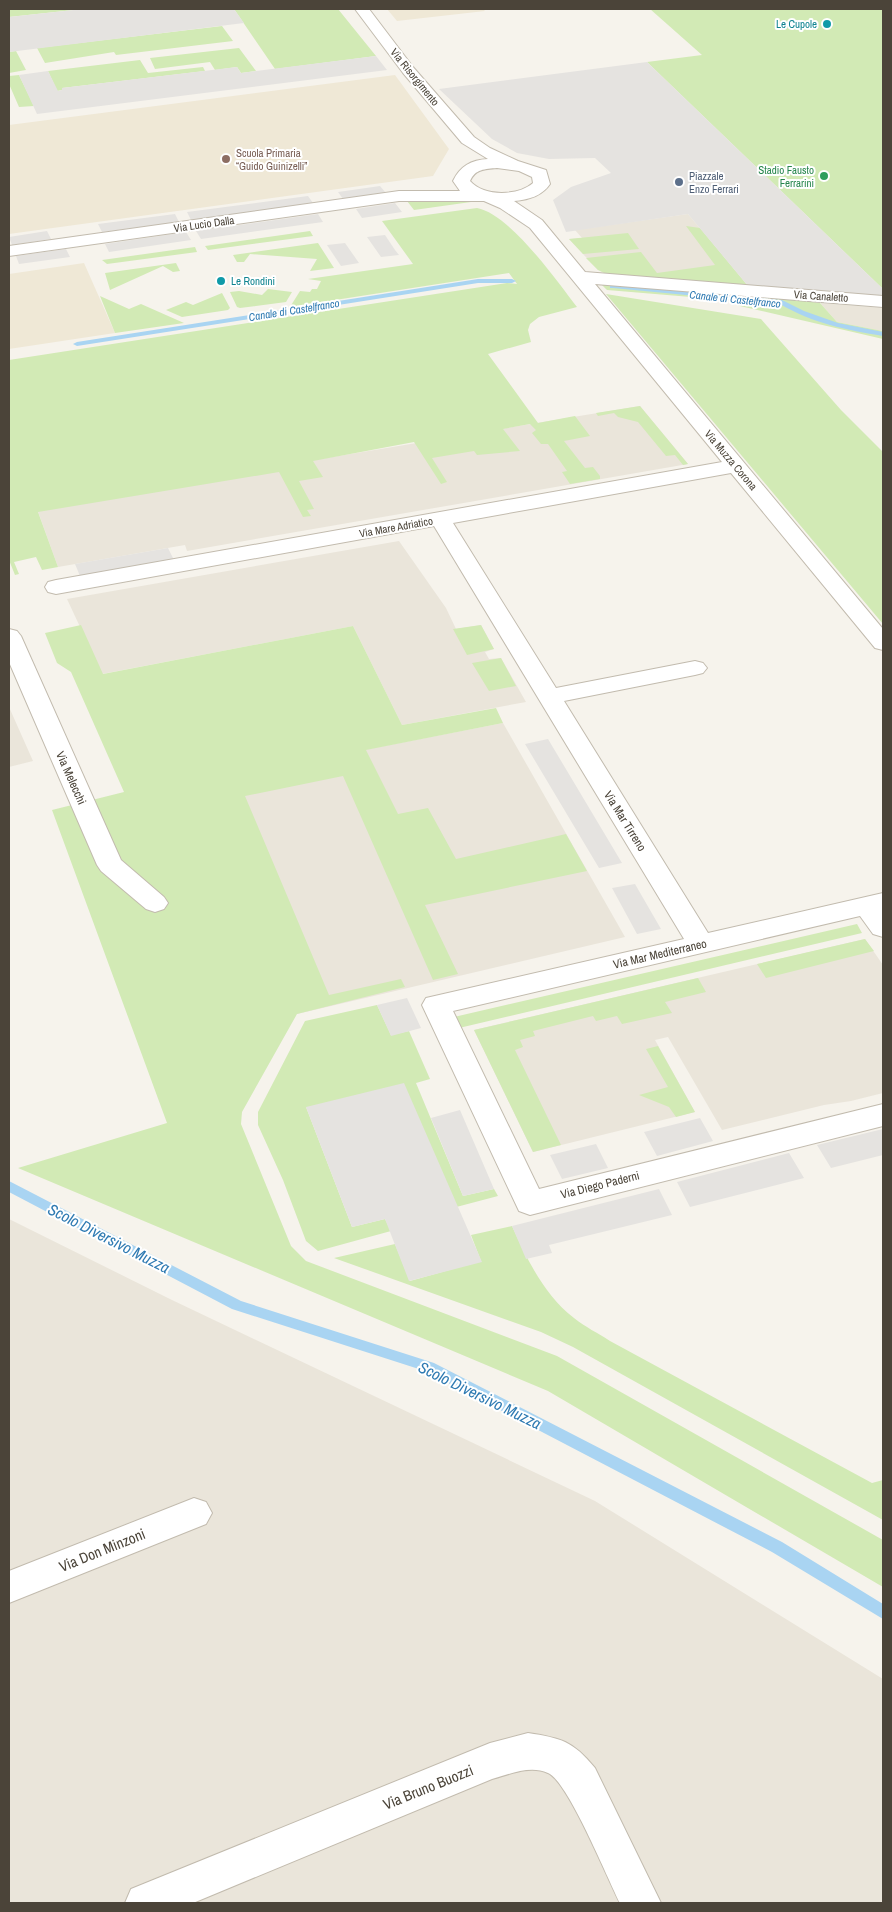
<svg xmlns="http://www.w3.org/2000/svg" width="892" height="1912" font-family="'Archivo Narrow',sans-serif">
  <rect width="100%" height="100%" fill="#f6f3ec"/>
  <path fill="#eae5da" d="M688 214 748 286 598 270 569 239 582 238 575 230Z
    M820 303 883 308V331L837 322Z
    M640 406 688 464 187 551 185 545 58 567 36 506Z
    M399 541 446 608 456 629 481 625 494 649 485 652 489 659 501 658 526 702 402 725 353 626 102 674 67 599Z
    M9 707 33 761 9 767Z
    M503 723 625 937 297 1014 203 781Z
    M865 939 883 965V1093L851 1101 824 1105 722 1130 668 1037 655 1040 695 1112 533 1152 474 1030Z
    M9 1219 172 1300 595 1501 883 1679V1903H9Z"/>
  <path fill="#efe8d6" d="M387 9H483L485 11 397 21Z
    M395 75 449 149 433 176 9 234V125Z
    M84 263 115 333 9 349V274Z"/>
  <path fill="#d2eab5" d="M9 9H83L9 17Z
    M234 9H338L376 56 275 69Z
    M650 9H883V289L647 62 702 55Z
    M222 26 233 41 116 55 114 52 45 63 37 48Z
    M239 48 256 71 241 73 237 67 215 70 210 62 155 69 150 58Z
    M16 51 26 70 9 73V52Z
    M140 60 148 73 203 67 205 71 62 88V90L57 91 48 71Z
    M19 75 34 106 19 107 9 84V76Z
    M466 200 471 202 414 210 407 201Z
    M477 208C510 214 556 280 577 307L539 317 530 324 528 330 531 342 488 354 538 423 575 416 590 436 564 441 585 468 593 467 600 476V479L570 484 562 472 567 471 548 444H541L532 433 536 430 530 424 503 429 520 451 477 455 474 451 432 458 447 482 441 484 414 442 313 461 323 477 299 481 314 509 307 510 311 516 303 517 279 472 38 512 58 567 42 570 36 557 14 562 19 574 15 575 9 560V360L507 283 517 284 509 273 290 307 300 291 310 292 312 289H317L321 281 308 279 413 264 382 221Z
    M686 226 700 228 748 286 606 274 598 270 586 258 641 252 657 273 715 265Z
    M310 231 313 236 208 250 205 246Z
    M628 233 639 249 583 254 569 239Z
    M318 243 334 268 310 271 317 259 250 254 244 262H237L233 255Z
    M195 247 197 252 107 264 102 260Z
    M176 263 180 271 173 272 163 266 110 290 105 273Z
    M608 283 767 296 820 303 837 322 883 331V339L740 306 727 300 607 290 602 285Z
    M268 289 292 292 286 302 240 308 237 307 230 292 239 291 262 295Z
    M222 293 230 308 228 310 182 317 166 310 186 302 193 305Z
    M606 294 761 319 841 410 883 452V624Z
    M100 296 129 309 141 304 184 323 115 333Z
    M640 406 688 464 683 465 675 455 666 456 638 422 618 417 614 413 598 416 596 413Z
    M81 625 103 674 353 626 402 725 496 708 503 723 366 750 398 814 428 808 456 859 566 834 587 871 425 905 458 974 433 980 343 776 245 796 329 995 401 979 405 987 297 1014 242 1112 241 1124 291 1246 306 1261 557 1356 883 1540V1587L548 1391 18 1168 167 1123 52 810 124 792 71 672 57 663 45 633Z
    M481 625 494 649 467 655 453 629Z
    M501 658 516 686 489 691 472 663Z
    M857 924 862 933 459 1028 454 1017Z
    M865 939 874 951 766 978 757 964Z
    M698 978 706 992 665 1002 672 1013 622 1024 617 1016 596 1021 593 1016 533 1031 535 1036 520 1040 523 1047 515 1050 561 1145 533 1152 474 1030Z
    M377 1005 391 1035 409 1031 430 1079 416 1083 463 1196 494 1189 498 1196 426 1215 306 1107 352 1227 385 1219 391 1231 318 1251 306 1241 283 1180 258 1125V1112L305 1021Z
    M658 1046 695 1112 676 1117 669 1107 639 1095 668 1087 646 1049Z
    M512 1226C527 1259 544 1295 574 1318 585 1327 598 1333 610 1341L872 1483 883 1480V1520L573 1347 541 1332 334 1258 395 1244 410 1281 481 1261 471 1235Z"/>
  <path fill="#e5e3e0" d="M83 9H234L244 23 9 52V17Z
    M376 56 387 70 37 114 19 75 48 71 58 91 62 90V88L237 67 241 73Z
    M647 62 883 289V297L748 286 688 214 566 232 553 200 571 187 611 173 595 158 549 159 517 153 492 139 439 89Z
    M380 186 386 193 343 199 338 192Z
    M308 196 313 203 191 220 187 212Z
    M395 203 402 212 362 218 356 209Z
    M175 214 179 222 102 232 98 224Z
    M318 214 323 222 201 239 196 231Z
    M47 231 51 239 12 245 9 237Z
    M186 232 191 240 109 252 105 244Z
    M385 235 395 250 399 255 381 257 367 237Z
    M345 243 359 263 341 266 327 245Z
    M66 249 70 257 19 264 16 256Z
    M168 548 174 560 80 576 75 564Z
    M548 739 622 863 599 868 525 744Z
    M635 884 661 929 637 934 612 888Z
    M407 998 421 1028 391 1036 377 1005Z
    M404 1083 482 1262 409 1281 385 1219 352 1227 306 1107Z
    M460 1110 494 1189 463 1196 431 1118Z
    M700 1118 713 1141 657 1156 644 1132Z
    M883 1129V1155L831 1168 817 1145Z
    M596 1144 608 1168 562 1179 550 1155Z
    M789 1153 804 1178 690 1207 677 1182Z
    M659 1189 672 1215 549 1245 552 1253 526 1259 512 1226Z"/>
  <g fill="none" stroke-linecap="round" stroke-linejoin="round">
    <path fill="#a9d4f2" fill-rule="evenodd" d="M478 279H512L516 281 512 283H478L77 346 73 344 77 342Z
      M610 284 782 300 804 311 838 323 883 332V336C847 330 812 323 780 304L613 288H610Z
      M9 1181 241 1301 434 1363 782 1542 883 1604V1619L772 1552 425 1371 232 1309 9 1192Z"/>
    <g stroke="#c2bbae" stroke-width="2">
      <path id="minor" d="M355 9H369L413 67 474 137 490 148 518 161 546 170 550 184C542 196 528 200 514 201L542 220 585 272 883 296V307L595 284 883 629V650L875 648 731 473 453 523 556 688 695 661 703 663 707 668 703 673 695 675 564 701 708 933 883 893V937L873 934 860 916 453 1011 539 1189 883 1104V1126L530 1215 519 1211 422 1005 426 998 684 939 434 526 56 594 48 592 45 587 48 582 56 580 722 462 530 228 500 208 484 201H399L9 256V246L399 191H460L453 181C460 166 471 160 488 159L462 143 403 73ZM497 168 519 171 532 177 533 183C518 196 484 197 470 181 475 169 485 169 497 168Z
        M9 629 17 631 21 636 121 860 164 897 168 903 164 909 155 912 146 909 101 871 97 865 9 662Z
        M194 1498 206 1502 212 1513 206 1524 9 1603V1571Z
        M528 1733C561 1738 573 1741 595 1768L661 1903H620C608 1880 568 1781 548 1773 530 1765 510 1774 492 1779L193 1903H125L131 1889 490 1743Z"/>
    </g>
    <use href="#minor" fill="#fff" fill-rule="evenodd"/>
  </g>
  <g fill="#0f9aa8" stroke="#fff" stroke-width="2">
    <circle cx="827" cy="24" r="5"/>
    <circle cx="221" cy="281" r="5"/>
  </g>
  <circle fill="#8d6e63" stroke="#fff" stroke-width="2" cx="226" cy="159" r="5"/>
  <circle fill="#2e9e5b" stroke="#fff" stroke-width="2" cx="824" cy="176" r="5"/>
  <circle fill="#5c6f8a" stroke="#fff" stroke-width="2" cx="679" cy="182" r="5"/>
  <g text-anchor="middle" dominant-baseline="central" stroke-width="4" stroke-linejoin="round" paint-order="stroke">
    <g font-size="11" fill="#0d838f" stroke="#fff" text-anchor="end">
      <text x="817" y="24">Le Cupole</text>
      <text x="231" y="281" text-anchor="start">Le Rondini</text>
    </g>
    <g font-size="11" fill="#4b4439" stroke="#fff">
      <text transform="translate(415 77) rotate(51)">Via Risorgimento</text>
      <text transform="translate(204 224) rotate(-8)">Via Lucio Dalla</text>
      <text transform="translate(821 296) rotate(4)">Via Canaletto</text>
      <text transform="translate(731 460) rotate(50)">Via Muzza Corona</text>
      <text transform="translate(396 527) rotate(-10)">Via Mare Adriatico</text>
    </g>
    <g font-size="11" fill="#785e54" stroke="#fff" text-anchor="start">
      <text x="236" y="153">Scuola Primaria<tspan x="236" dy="13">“Guido Guinizelli”</tspan></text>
    </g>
    <g font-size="11" fill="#27864d" stroke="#fff" text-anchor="end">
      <text x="814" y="170">Stadio Fausto<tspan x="814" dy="13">Ferrarini</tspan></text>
    </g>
    <g font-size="11" fill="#4e5e75" stroke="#fff" text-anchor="start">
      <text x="689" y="176">Piazzale<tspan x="689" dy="13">Enzo Ferrari</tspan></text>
    </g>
    <g font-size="11" font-style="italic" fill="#2e7ab2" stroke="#fff">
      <text transform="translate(735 299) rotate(6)">Canale di Castelfranco</text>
      <text transform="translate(294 310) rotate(-9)">Canale di Castelfranco</text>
    </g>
    <g font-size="12" fill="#4b4439" stroke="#fff">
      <text transform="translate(71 778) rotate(66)">Via Melecchi</text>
      <text transform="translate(625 821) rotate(58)">Via Mar Tirreno</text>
      <text transform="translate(660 954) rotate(-13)">Via Mar Mediterraneo</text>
      <text transform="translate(600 1185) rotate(-14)">Via Diego Paderni</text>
    </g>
    <g font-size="15" fill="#4b4439" stroke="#fff">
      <text transform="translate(102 1550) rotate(-22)">Via Don Minzoni</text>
      <text transform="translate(428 1787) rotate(-22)">Via Bruno Buozzi</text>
    </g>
    <g font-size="16" font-style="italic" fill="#2e7ab2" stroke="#fff">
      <text transform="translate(109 1238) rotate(27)">Scolo Diversivo Muzza</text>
      <text transform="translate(480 1395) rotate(26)">Scolo Diversivo Muzza</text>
    </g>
  </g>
  <rect width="892" height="1912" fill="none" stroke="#4b4439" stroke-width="20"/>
</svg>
